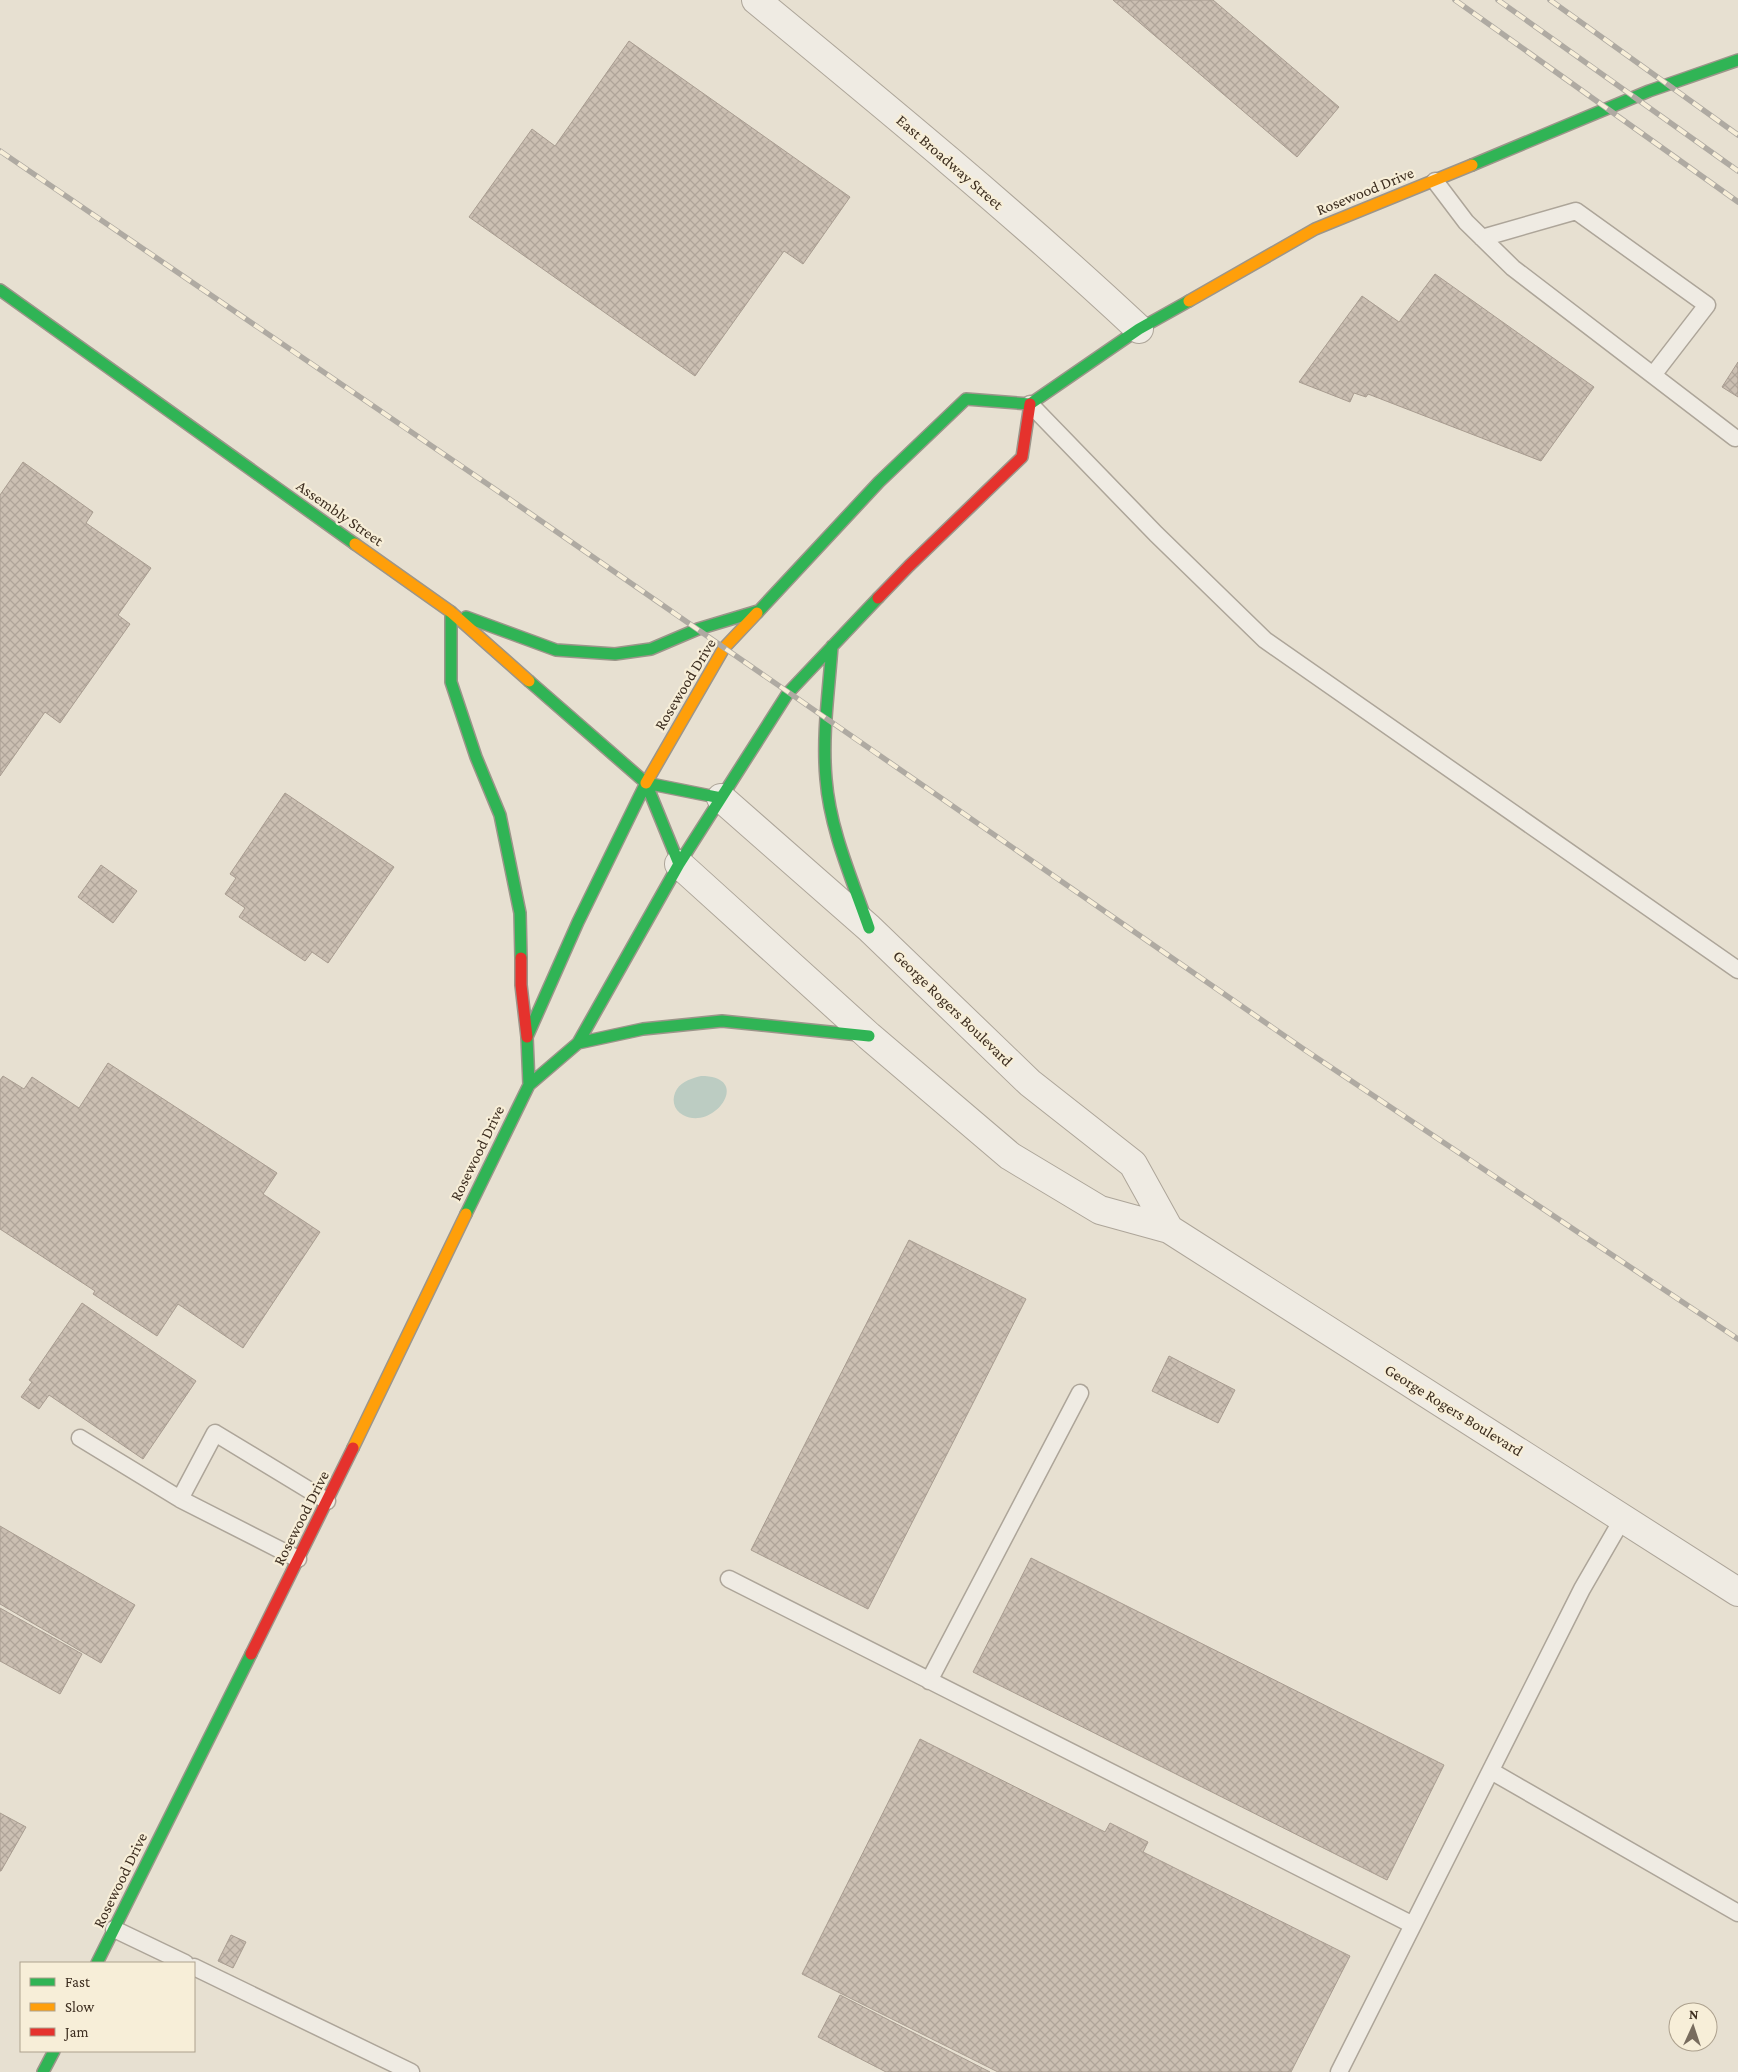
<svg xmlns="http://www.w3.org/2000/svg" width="1738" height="2072" font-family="'Crimson Pro',serif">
  <defs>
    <pattern id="building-cross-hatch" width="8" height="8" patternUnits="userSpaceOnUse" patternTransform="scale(1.25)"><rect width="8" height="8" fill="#cbbfb2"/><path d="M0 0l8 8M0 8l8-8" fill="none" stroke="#afa499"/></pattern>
  </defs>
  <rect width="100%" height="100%" fill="#e7e0d1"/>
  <path fill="#bcccc2" d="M701 1076C754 1076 714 1132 683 1115 673 1110 671 1098 677 1089 682 1081 693 1078 701 1076Z"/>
  <path fill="url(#building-cross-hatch)" stroke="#a89c90" d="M1113 0H1213L1339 107 1297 157Z
    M629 41 850 197 803 264 784 251 695 376 469 217 532 129 555 146Z
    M1435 274 1594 387 1541 461 1368 394 1366 397 1354 393 1350 402 1299 382 1362 296 1399 322Z
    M1738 362V397L1722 387Z
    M23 462 93 512 86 523 151 568 118 615 130 624 60 723 45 712 0 776V495Z
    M285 793 394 867 328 963 312 952 305 961 239 917 245 908 225 894 236 878 230 874Z
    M101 865 137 891 113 923 78 897Z
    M108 1063 277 1173 263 1194 320 1232 243 1348 178 1304 157 1336 93 1294 95 1291 0 1229V1080L3 1076 24 1089 32 1077 79 1108Z
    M909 1240 1026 1299 868 1609 751 1550Z
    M82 1303 196 1381 143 1459 49 1395 39 1409 21 1397 32 1382 29 1380Z
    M1169 1356 1235 1390 1218 1423 1152 1391Z
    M0 1526 135 1605 101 1663 0 1604Z
    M1031 1558 1444 1765 1387 1880 973 1672Z
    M0 1608 82 1654 60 1694 0 1661Z
    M920 1739 1105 1832 1110 1823 1148 1842 1143 1852 1350 1956 1291 2072H998L802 1974Z
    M0 1813 26 1827 1 1871H0Z
    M231 1935 246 1942 233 1968 218 1961Z
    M840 1995 990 2072H886L818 2037Z"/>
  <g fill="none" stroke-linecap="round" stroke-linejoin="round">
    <g stroke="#ada599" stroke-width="19">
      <path id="lane" d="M1435 181 1466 222 1513 268 1735 438
        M1482 238 1576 211 1707 305 1653 375
        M1030 404 1156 534 1265 640 1738 970
        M80 1438 180 1499 215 1433 327 1501
        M180 1499 298 1559
        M729 1579 1413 1925
        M929 1681 1080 1393
        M1491 1771 1738 1913
        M114 1929 185 1963
        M194 1967 411 2072
        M1339 2072 1582 1589 1623 1518"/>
    </g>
    <g stroke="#ada599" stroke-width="30">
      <path id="street" d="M756 0C886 107 1016 214 1139 329
        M721 798 869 928 1030 1083 1133 1164 1169 1229
        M679 864 869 1036 1010 1156 1100 1210 1169 1229 1738 1592"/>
    </g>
    <g stroke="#9c958a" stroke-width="14">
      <path id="fast" d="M1472 165 1649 91 1738 60
        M0 290 355 544
        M451 612V682L476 757 500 815 520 913 521 958
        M757 613 879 482 966 399 1030 404 1139 329 1189 301
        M466 617 556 650 615 654 651 649 698 629 758 611
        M832 646C829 690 822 734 826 779 830 830 852 879 869 928
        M529 681 646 783 679 864
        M646 783 721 798
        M679 864 788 693 878 598
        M578 1043 643 1029 722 1021 869 1036
        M529 1085 527 1037 578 922 646 783
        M466 1214 529 1085 578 1043 679 864
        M97 1963 251 1654
        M43 2072 54 2051"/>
    </g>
    <g stroke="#9c958a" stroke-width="14">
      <path id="slow" d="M1189 301 1315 229 1472 165
        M355 544 451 612 529 681
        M646 783 724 648 757 613
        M353 1448 466 1214"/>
    </g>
    <g stroke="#9c958a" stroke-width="14">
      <path id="jam" d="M878 598 909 566 1022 457 1030 404
        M521 958V985L527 1037
        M251 1654 353 1448"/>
    </g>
    <use href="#lane" stroke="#efebe3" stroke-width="16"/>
    <use href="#street" stroke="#efebe3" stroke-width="28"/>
    <use href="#fast" stroke="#30b455" stroke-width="11"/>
    <use href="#slow" stroke="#ff9f0a" stroke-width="11"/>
    <use href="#jam" stroke="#e5322d" stroke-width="11"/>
    <g stroke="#afaaa2" stroke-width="5.5">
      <path id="rail" d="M1455 0 1738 202
        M1498 0 1738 171
        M1550 0 1738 135
        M0 151 505 496 1305 1050 1738 1339"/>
    </g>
    <use href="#rail" stroke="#f7eed8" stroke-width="4" stroke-dasharray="11" stroke-linecap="butt"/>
  </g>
  <g text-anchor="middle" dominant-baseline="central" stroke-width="4.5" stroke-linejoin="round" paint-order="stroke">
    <g font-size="16" fill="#3d2e20" stroke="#f7eed8">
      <text transform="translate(950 162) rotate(41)">East Broadway Street</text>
      <text transform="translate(1365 191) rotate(-22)">Rosewood Drive</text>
      <text transform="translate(340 513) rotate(35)">Assembly Street</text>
      <text transform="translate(685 684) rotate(-59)">Rosewood Drive</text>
      <text transform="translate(953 1008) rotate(44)">George Rogers Boulevard</text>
      <text transform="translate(477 1153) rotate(-64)">Rosewood Drive</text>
      <text transform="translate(1454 1410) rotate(32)">George Rogers Boulevard</text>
      <text transform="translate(301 1518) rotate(-63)">Rosewood Drive</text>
      <text transform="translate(120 1880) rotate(-64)">Rosewood Drive</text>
    </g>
  </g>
  <rect x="20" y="1962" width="175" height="90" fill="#f7eed8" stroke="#ada18e"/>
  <rect x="30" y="1978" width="25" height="8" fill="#30b455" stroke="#ada18e"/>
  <text x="65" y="1987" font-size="15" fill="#3d2e20">Fast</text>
  <rect x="30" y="2003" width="25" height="8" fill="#ff9f0a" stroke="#ada18e"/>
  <text x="65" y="2012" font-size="15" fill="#3d2e20">Slow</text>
  <rect x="30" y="2028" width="25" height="8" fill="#e5322d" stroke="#ada18e"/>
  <text x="65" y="2037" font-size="15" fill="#3d2e20">Jam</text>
  <g transform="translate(1693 2027) rotate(3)"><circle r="24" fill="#f7eed8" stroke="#ada18e"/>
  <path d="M0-4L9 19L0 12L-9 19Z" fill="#786c5e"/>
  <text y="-8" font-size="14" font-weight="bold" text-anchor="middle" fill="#3d2e20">N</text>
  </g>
</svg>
